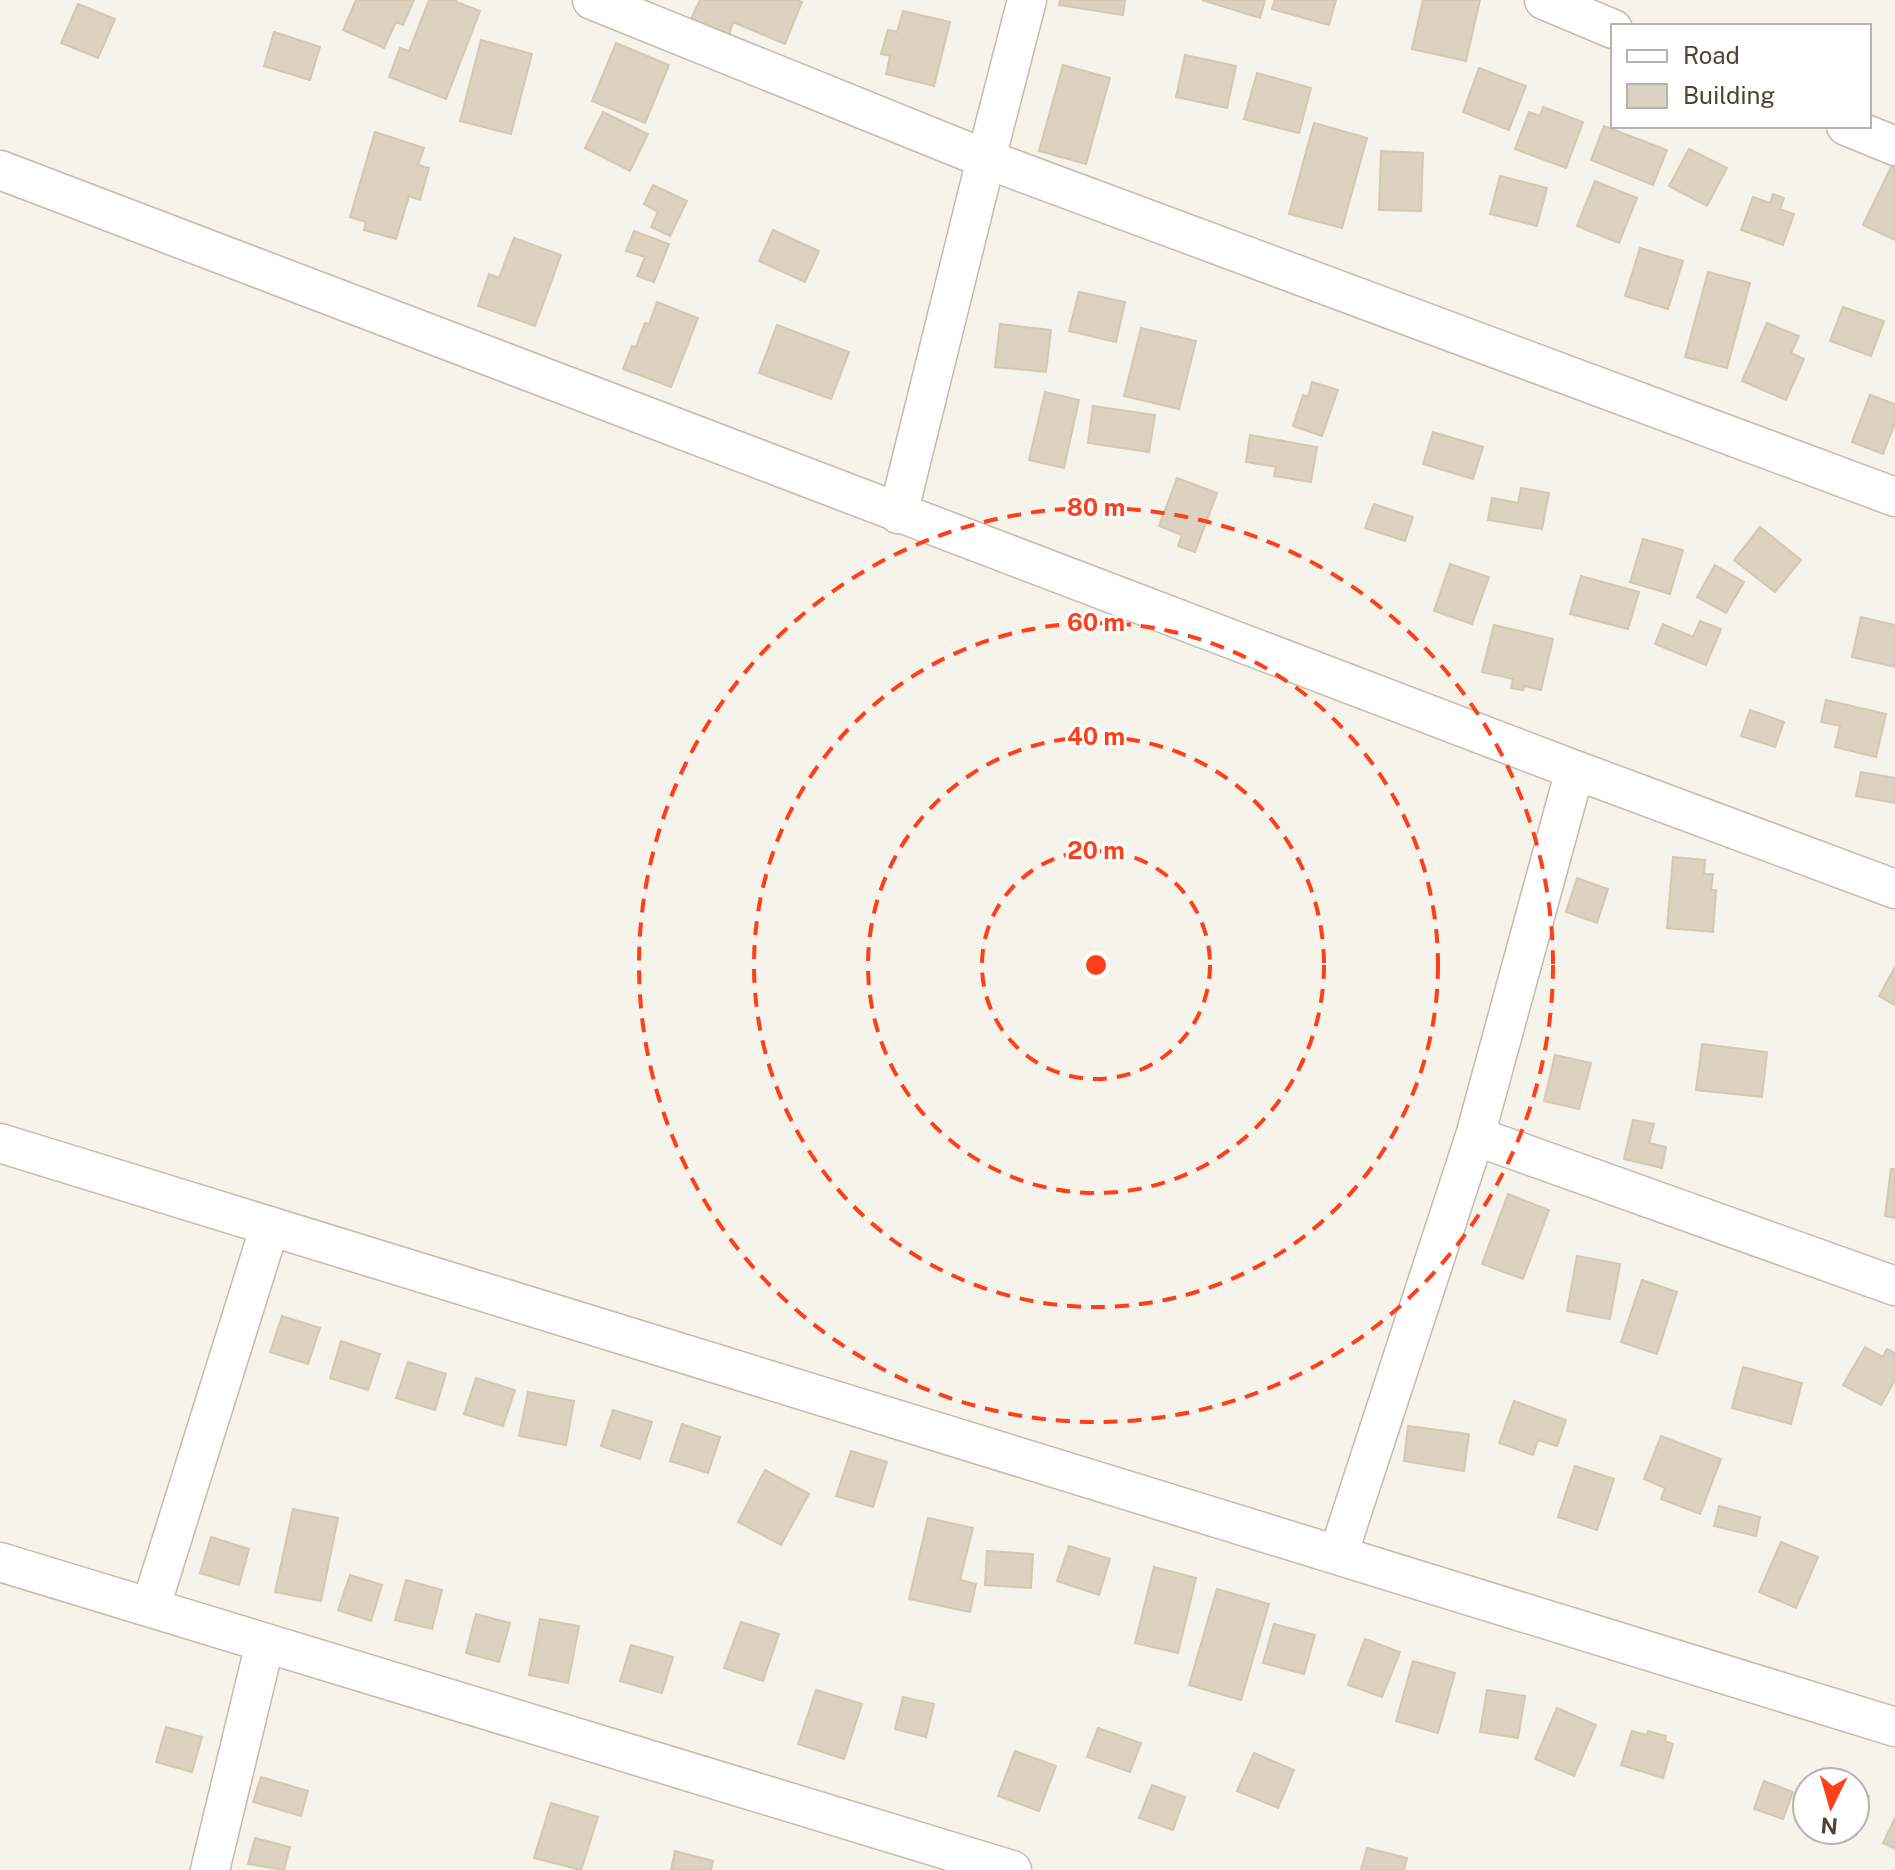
<svg xmlns="http://www.w3.org/2000/svg" width="1895" height="1870" font-family="'Public Sans',sans-serif">
  <rect width="100%" height="100%" fill="#f6f3ea"/>
  <path fill="#dcd2c1" stroke="#d5c7b1" stroke-width="2" d="M356 0H414L403 25 396 22 384 48 343 30Z
    M429 0H456V2L480 11 446 99 389 77 400 48 409 51Z
    M700 0H798L802 2 785 44 733 22 729 35 691 19Z
    M1060 0H1125L1123 15 1059 5Z
    M1202 0H1265L1260 18Z
    M1275 0H1336L1329 25 1272 9Z
    M1423 0H1480L1466 61 1412 49Z
    M78 4 115 19 98 58 61 43Z
    M903 11 950 22 934 86 886 74 890 56 881 54 888 30 897 32Z
    M274 32 320 47 310 80 264 66Z
    M481 40 532 54 511 134 460 121Z
    M616 43 669 65 645 123 592 101Z
    M1185 55 1236 66 1227 108 1176 97Z
    M1063 65 1110 78 1086 164 1039 151Z
    M1479 68 1526 86 1509 130 1463 112Z
    M1257 73 1311 88 1299 133 1244 119Z
    M1543 107 1583 122 1566 168 1515 149 1529 112 1540 116Z
    M603 112 648 134 630 171 585 148Z
    M1314 123 1367 138 1342 228 1289 214Z
    M1604 126 1667 150 1653 185 1591 160Z
    M375 132 424 148 418 165 429 168 420 200 409 196 396 239 364 230 366 222 350 217Z
    M1689 149 1727 168 1707 206 1669 186Z
    M1381 151 1423 153 1421 211 1379 210Z
    M1895 159V240L1863 225Z
    M1500 176 1547 188 1537 226 1490 214Z
    M1595 181 1637 198 1619 243 1577 226Z
    M653 185 687 201 670 236 651 227 658 212 644 204Z
    M1773 194 1784 198 1780 209 1794 214 1783 245 1741 230 1753 197 1770 203Z
    M773 230 819 251 805 282 759 261Z
    M634 231 669 244 654 282 637 276 645 257 626 251Z
    M514 238 561 255 535 326 478 306 489 274 499 278Z
    M1640 248 1683 261 1668 309 1625 296Z
    M1708 272 1750 283 1727 368 1685 357Z
    M1079 292 1125 302 1116 342 1069 331Z
    M657 302 698 318 671 387 623 369 632 346 636 347 645 323 649 324Z
    M1843 307 1884 321 1871 356 1830 341Z
    M1767 323 1799 336 1791 353 1804 359 1786 400 1742 381Z
    M1000 324 1051 330 1046 372 995 367Z
    M777 325 849 352 831 399 759 373Z
    M1141 328 1196 341 1179 409 1124 396Z
    M1312 382 1338 390 1322 436 1293 426 1303 395 1308 397Z
    M1045 392 1079 400 1064 468 1029 460Z
    M1870 395 1895 404V423L1883 454 1852 442Z
    M1093 406 1155 415 1149 452 1088 443Z
    M1433 432 1483 447 1473 479 1423 464Z
    M1250 435 1317 447 1311 482 1274 476 1276 467 1246 462Z
    M1177 478 1217 493 1195 552 1178 546 1182 535 1159 526Z
    M1521 488 1549 493 1542 529 1488 520 1492 498 1518 503Z
    M1374 504 1413 517 1405 541 1365 528Z
    M1760 527 1801 560 1775 592 1734 560Z
    M1643 539 1683 550 1670 594 1630 582Z
    M1450 564 1489 577 1472 624 1434 611Z
    M1715 565 1744 582 1726 613 1697 597Z
    M1581 576 1639 592 1628 629 1570 614Z
    M1861 617 1895 625V667L1852 657Z
    M1700 621 1721 629 1706 665 1655 644 1663 624 1693 637Z
    M1494 625 1553 639 1541 690 1524 686 1523 690 1511 688 1513 679 1482 672Z
    M1826 700 1886 714 1876 757 1835 747 1840 726 1821 722Z
    M1750 710 1784 722 1775 747 1741 736Z
    M1861 772 1895 778V803L1856 796Z
    M1673 857 1705 860 1704 874H1713L1711 890H1716L1713 932 1667 928Z
    M1577 878 1608 889 1597 923 1566 912Z
    M1895 967V1005L1879 996Z
    M1702 1044 1767 1052 1762 1097 1696 1090Z
    M1555 1055 1591 1063 1579 1109 1544 1101Z
    M1633 1120 1654 1124 1649 1143 1666 1147 1662 1168 1624 1159Z
    M1891 1169H1895V1218L1885 1216Z
    M1508 1194 1549 1210 1523 1279 1482 1264Z
    M1577 1256 1620 1264 1610 1319 1567 1311Z
    M1642 1280 1677 1292 1657 1354 1621 1342Z
    M282 1316 320 1328 308 1364 270 1352Z
    M341 1341 380 1354 368 1390 330 1378Z
    M1865 1347 1883 1357 1887 1349 1895 1353V1380L1881 1405 1843 1385Z
    M408 1362 446 1374 435 1410 396 1398Z
    M1743 1367 1802 1383 1791 1424 1732 1408Z
    M476 1378 515 1390 503 1426 464 1414Z
    M528 1392 574 1401 566 1445 519 1436Z
    M1514 1401 1566 1420 1557 1446 1538 1440 1533 1455 1499 1443Z
    M613 1410 652 1422 640 1459 601 1446Z
    M682 1424 720 1437 708 1473 670 1461Z
    M1408 1426 1469 1434 1464 1471 1404 1461Z
    M1661 1436 1721 1459 1700 1514 1661 1499 1665 1488 1644 1479Z
    M851 1451 887 1462 873 1507 836 1496Z
    M1575 1466 1614 1479 1597 1530 1558 1517Z
    M765 1470 809 1494 781 1545 738 1522Z
    M1719 1506 1760 1517 1756 1536 1714 1526Z
    M293 1509 338 1518 321 1601 275 1592Z
    M928 1518 973 1528 960 1580 976 1584 970 1612 909 1599Z
    M211 1537 249 1549 239 1585 200 1573Z
    M1781 1542 1818 1557 1796 1608 1759 1592Z
    M1069 1546 1110 1559 1099 1595 1057 1581Z
    M987 1551 1033 1554 1031 1588 985 1585Z
    M1154 1567 1196 1578 1178 1653 1135 1643Z
    M350 1575 382 1585 371 1621 338 1610Z
    M406 1580 442 1590 432 1629 395 1620Z
    M1217 1589 1269 1604 1241 1700 1189 1685Z
    M476 1614 510 1623 499 1662 466 1653Z
    M540 1619 579 1626 568 1683 529 1675Z
    M741 1622 779 1634 763 1681 724 1668Z
    M1274 1624 1315 1635 1304 1674 1263 1663Z
    M1365 1639 1400 1652 1382 1697 1348 1685Z
    M631 1645 673 1657 662 1693 620 1681Z
    M1413 1661 1455 1673 1438 1733 1396 1721Z
    M816 1690 862 1704 844 1759 798 1744Z
    M1487 1690 1525 1696 1518 1738 1480 1732Z
    M903 1697 934 1704 926 1737 895 1729Z
    M1557 1708 1596 1725 1574 1776 1535 1759Z
    M166 1727 202 1737 192 1772 156 1762Z
    M1098 1728 1141 1743 1130 1772 1087 1757Z
    M1632 1731 1647 1735 1648 1731 1666 1736 1665 1741 1673 1744 1663 1778 1621 1765Z
    M1015 1751 1056 1766 1039 1811 998 1796Z
    M1254 1753 1294 1770 1278 1808 1237 1791Z
    M261 1777 308 1791 301 1816 253 1802Z
    M1764 1781 1793 1792 1783 1819 1754 1809Z
    M1152 1785 1185 1797 1173 1830 1139 1818Z
    M1855 1791 1869 1796 1856 1835 1839 1830H1855Z
    M551 1803 598 1817 581 1870 534 1858Z
    M1895 1818V1849L1883 1843Z
    M255 1838 290 1847 284 1870 248 1864Z
    M1367 1848 1407 1858 1404 1870H1361Z
    M675 1851 713 1861 711 1870H671Z"/>
  <g fill="none" stroke-linecap="round" stroke-linejoin="round">
    <g stroke="#c3bbac" stroke-width="41">
      <path id="minor" d="M592 0 986 159 1027 0
        M1544 0 1613 29
        M1846 126 1895 146
        M0 170 1575 770 1895 889
        M898 514 986 159 1895 497
        M1475 1136 1895 1286
        M0 1143 1895 1727
        M1338 1555 1475 1136 1575 770
        M0 1562 1012 1870
        M151 1606 270 1226
        M210 1870 265 1643"/>
    </g>
    <use href="#minor" stroke="#fff" stroke-width="38"/>
  </g>
  <g fill="none" stroke="#ff3f19" stroke-width="4" stroke-dasharray="14 10">
    <circle cx="1096" cy="965" r="114"/>
    <circle cx="1096" cy="965" r="228"/>
    <circle cx="1096" cy="965" r="342"/>
    <circle cx="1096" cy="965" r="457"/>
  </g>
  <circle cx="1096" cy="965" r="12" fill="#ff3f19" stroke="#fff" stroke-width="4"/>
  <g font-size="24" text-anchor="middle" font-weight="bold" fill="#ff3f19" stroke="#fff" stroke-width="6" stroke-linejoin="round" paint-order="stroke">
    <text x="1096" y="516">80 m</text>
    <text x="1096" y="631">60 m</text>
    <text x="1096" y="745">40 m</text>
    <text x="1096" y="859">20 m</text>
  </g>
  <rect x="1611" y="24" width="260" height="104" fill="#ffffff" stroke="#b7b4af" stroke-width="2"/>
  <rect x="1627" y="50" width="40" height="12" fill="#ffffff" stroke="#b7b4af" stroke-width="2"/>
  <text x="1683" y="64" font-size="24" fill="#4c4437">Road</text>
  <rect x="1627" y="84" width="40" height="24" fill="#dcd2c1" stroke="#b7b4af" stroke-width="2"/>
  <text x="1683" y="104" font-size="24" fill="#4c4437">Building</text>
  <g transform="translate(1831 1806) rotate(185)"><circle r="38" fill="#ffffff" stroke="#b7b4af" stroke-width="2"/>
  <path d="M0-6L14 30L0 20L-14 30Z" fill="#ff3f19"/>
  <text y="-12" font-size="22" font-weight="bold" text-anchor="middle" fill="#4c4437">N</text>
  </g>
</svg>
